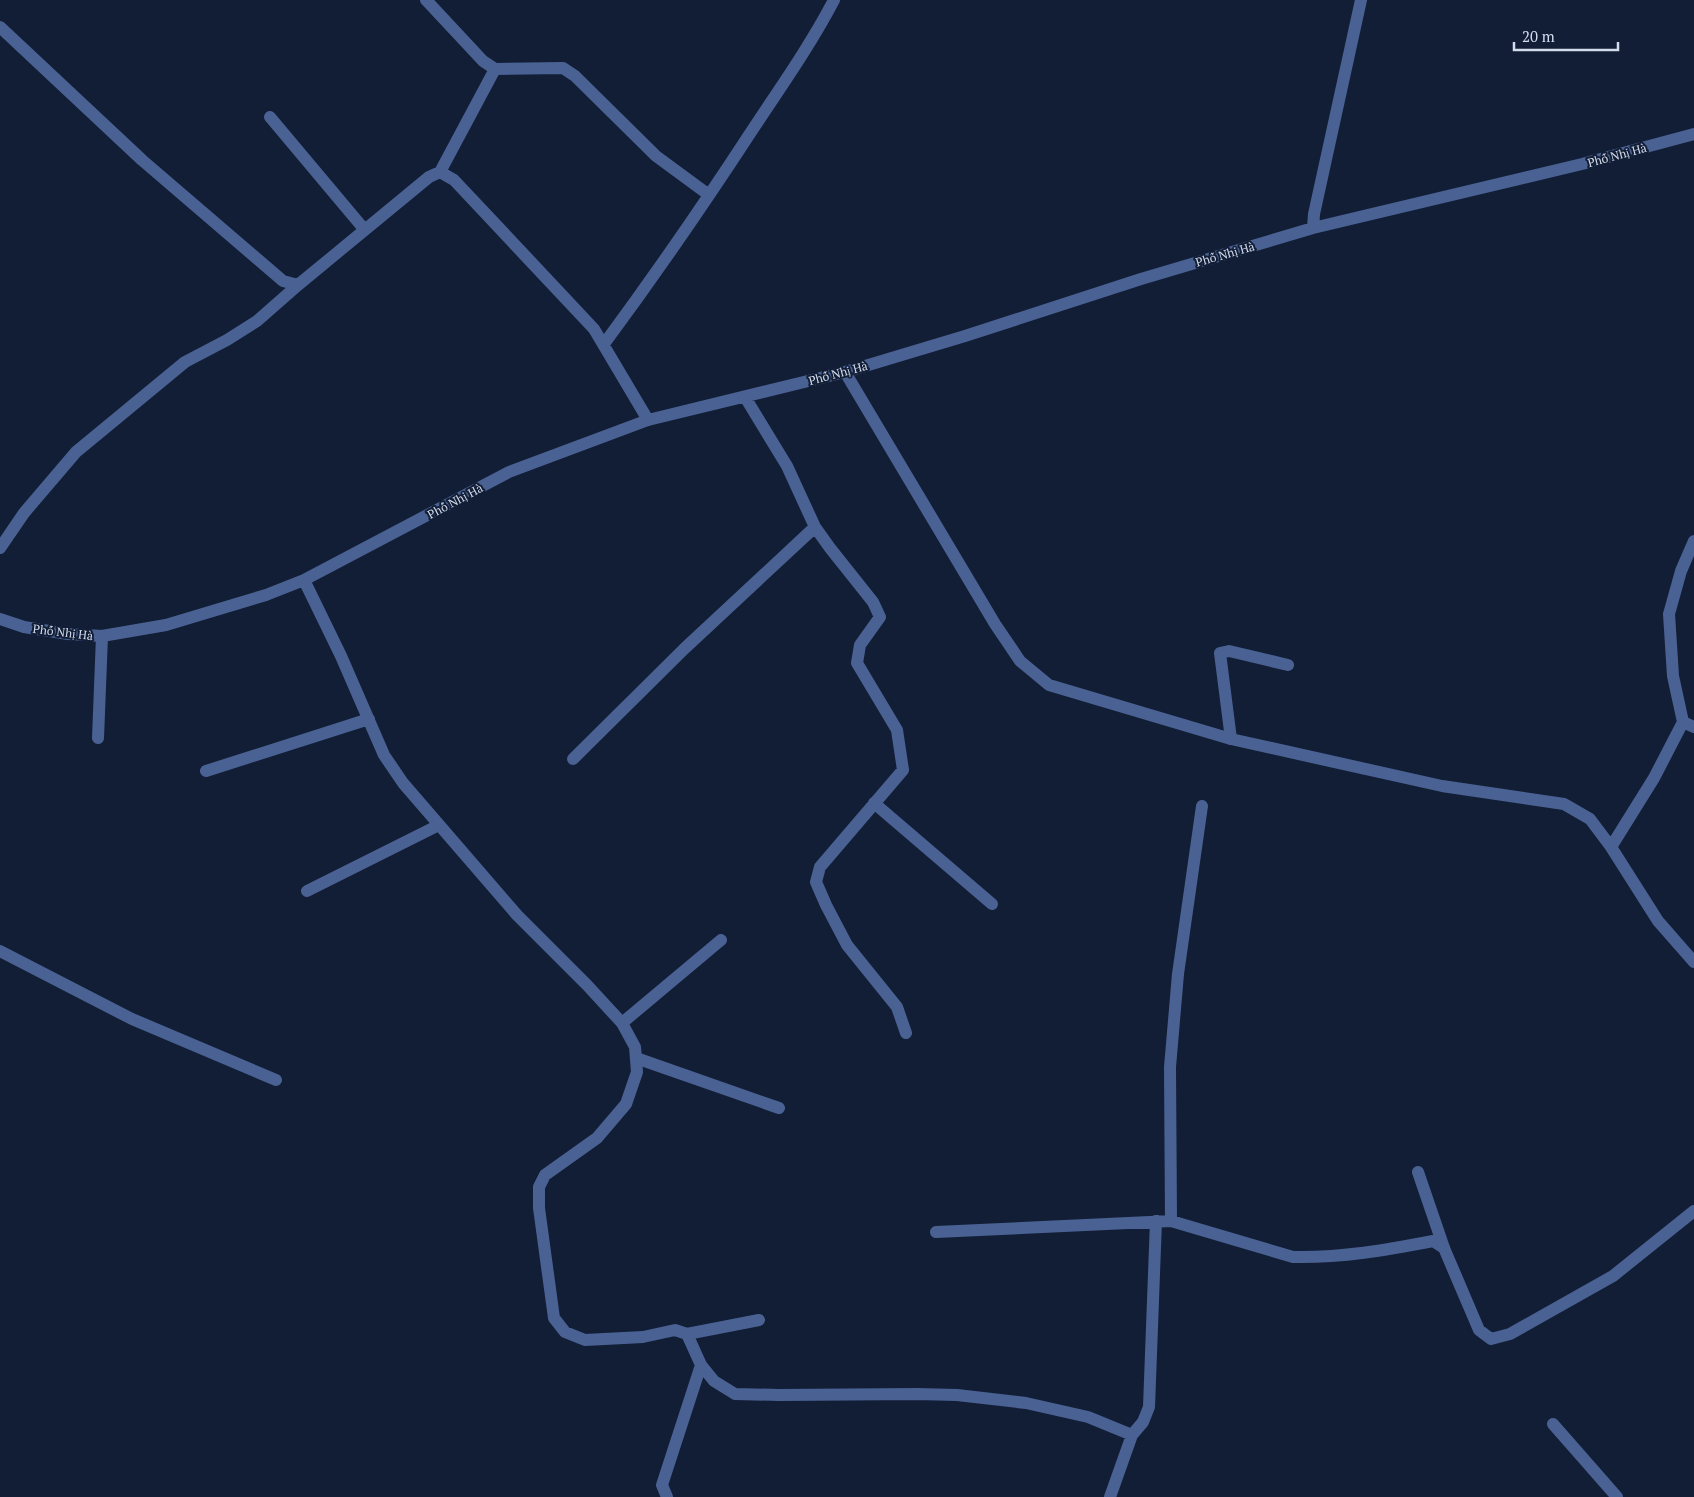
<svg xmlns="http://www.w3.org/2000/svg" width="1694" height="1497" font-family="'PT Serif',serif">
  <rect width="100%" height="100%" fill="#121e36"/>
  <g fill="none" stroke-linecap="round" stroke-linejoin="round">
    <path stroke="#4a6293" stroke-width="12" d="M98 738 102 636
      M1231 739 1220 653 1229 651 1288 665
      M307 891 439 825
      M622 1023 721 940
      M636 1058 779 1108
      M1418 1172 1444 1248
      M687 1334 759 1320
      M1553 1424 1617 1497"/>
    <path stroke="#4a6293" stroke-width="12" d="M426 0 483 61 495 69 563 68 575 76 656 156 709 195
      M0 27 142 160 283 281 298 285 429 177 440 172 454 180 594 329 648 420
      M270 117 364 229
      M440 172 495 69
      M1313 228 1314 214 1361 0
      M604 344C655 275 704 204 751 132 780 88 810 46 834 0
      M845 372 995 624 1020 661 1049 685 1231 739 1442 786 1564 804 1590 819 1611 847 1658 921 1694 962
      M745 397 787 466 815 527 830 548 873 602 880 617 860 645 857 663 897 730 903 770 820 867 816 882 826 905 847 945 897 1007 906 1033
      M1694 541 1681 571 1669 614 1673 676 1683 722 1694 727
      M0 548 24 513 76 452 185 362 227 340 257 321 298 285
      M304 580 341 656 384 755 403 783 517 915 587 985 622 1023 635 1047 637 1072 626 1104 597 1138 545 1175 539 1187V1208L554 1318 565 1332 585 1340 643 1337 675 1330 687 1334 701 1365 714 1381 735 1394 779 1395 917 1394 957 1395 1026 1403 1088 1417 1132 1435 1110 1497
      M0 619 24 627 68 634 102 636 166 625 266 595 304 580 509 472 648 420 845 372 965 336 1141 279 1313 228 1582 164 1694 134
      M573 759 684 649 815 527
      M206 771 369 719
      M874 803 992 904
      M1611 847 1654 778 1683 722
      M0 951 132 1019 276 1080
      M1171 1221 1170 1067 1178 974 1202 806
      M936 1232 1171 1221 1293 1257C1341 1258 1387 1250 1433 1241L1444 1248 1479 1330 1491 1339 1510 1334 1613 1276 1694 1211
      M1132 1435 1143 1422 1149 1407 1156 1221
      M667 1497 662 1485 701 1365"/>
  </g>
  <g text-anchor="middle" dominant-baseline="central" stroke-width="4" stroke-linejoin="round" paint-order="stroke">
    <g font-size="12" fill="#d3dced" stroke="#121e36">
      <text transform="translate(1617 155) rotate(-15)">Phố Nhị Hà</text>
      <text transform="translate(1225 254) rotate(-16)">Phố Nhị Hà</text>
      <text transform="translate(838 373) rotate(-15)">Phố Nhị Hà</text>
      <text transform="translate(455 501) rotate(-28)">Phố Nhị Hà</text>
      <text transform="translate(63 632) rotate(7)">Phố Nhị Hà</text>
    </g>
  </g>
  <path d="M1514 42v8h104v-8" fill="none" stroke="#d3dced" stroke-width="2.5"/>
  <text x="1522" y="42" font-size="15" fill="#d3dced" stroke="#121e36" stroke-width="4" paint-order="stroke">20 m</text>
</svg>
